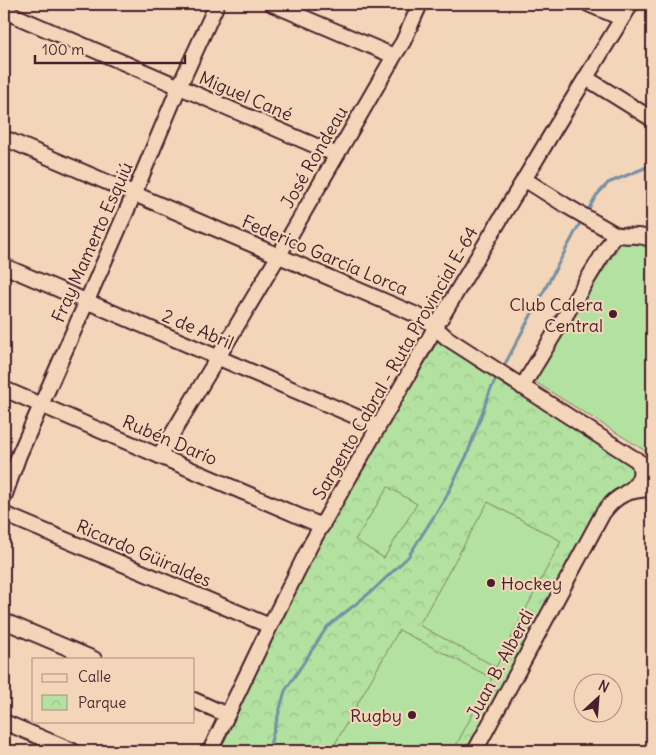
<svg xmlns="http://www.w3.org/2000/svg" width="656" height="755" font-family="Delius,sans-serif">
  <defs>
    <pattern id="park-crowns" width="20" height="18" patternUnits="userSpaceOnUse" patternTransform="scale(1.25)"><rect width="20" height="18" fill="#b2e1a0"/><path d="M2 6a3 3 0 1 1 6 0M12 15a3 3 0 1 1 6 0" fill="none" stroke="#9bc18a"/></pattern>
  </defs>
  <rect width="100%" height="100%" fill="#f3d5b9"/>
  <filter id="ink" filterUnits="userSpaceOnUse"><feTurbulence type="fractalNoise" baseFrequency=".02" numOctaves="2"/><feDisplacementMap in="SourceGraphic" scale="10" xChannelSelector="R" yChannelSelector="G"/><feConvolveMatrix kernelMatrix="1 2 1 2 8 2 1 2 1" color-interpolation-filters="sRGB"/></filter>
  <g filter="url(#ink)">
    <path fill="url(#park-crowns)" stroke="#7e8066" d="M438 341 625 462 636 468 632 480 628 485 616 491 605 499 597 510 469 751H218L251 681 325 533Z"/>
    <path fill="#b2e1a0" stroke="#7e8066" d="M637 239 652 249V455L532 380 621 243Z
      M388 487 417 504 384 558 355 540Z
      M488 502 561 541 496 667 419 625Z
      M399 630 492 678 453 751H331Z"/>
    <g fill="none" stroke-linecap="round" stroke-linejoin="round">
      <path stroke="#7690a4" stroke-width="3" d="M588 210 596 196 608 183 652 165
        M505 364 580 223
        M270 751 271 741 285 691 327 627 372 591 408 557 445 499 467 455 490 391 497 377"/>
      <g stroke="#4a1f2b" stroke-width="18">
        <path id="minor" d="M272 4 394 56
          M588 4 621 18
          M4 11 337 155
          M586 78 652 119
          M4 138 419 316 428 321 447 338 652 470
          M524 179 565 205 615 234C629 238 639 233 652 240
          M4 266 378 426
          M522 387 615 234
          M4 389 322 526
          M159 456 279 255 394 56 403 42 420 4
          M625 493C638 486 646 472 636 459
          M4 497 19 455 134 194 179 87 217 4
          M4 514 270 626
          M4 621 94 659
          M194 700 227 715
          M4 722 73 751
          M210 751 270 626 311 544 435 328 555 128 631 4
          M475 751 603 513C617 494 629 490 652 489"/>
      </g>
      <use href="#minor" stroke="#f3d5b9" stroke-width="14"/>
    </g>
  </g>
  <g fill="#4a1f2b" stroke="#f3d5b9" stroke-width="2">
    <circle cx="613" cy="314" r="5"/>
    <circle cx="491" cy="583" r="5"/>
    <circle cx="412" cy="715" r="5"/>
  </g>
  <g text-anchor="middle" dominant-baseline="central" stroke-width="4.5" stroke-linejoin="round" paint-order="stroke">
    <g font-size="18" fill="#4a1f2b" stroke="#f3d5b9">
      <text transform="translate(246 96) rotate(23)">Miguel Cané</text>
      <text transform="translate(314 157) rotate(-60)">José Rondeau</text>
      <text transform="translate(92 242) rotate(-66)">Fray Mamerto Esquiú</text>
      <text transform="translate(325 255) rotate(23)">Federico García Lorca</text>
      <text transform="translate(198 329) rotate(23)">2 de Abril</text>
      <text transform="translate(395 363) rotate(-60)">Sargento Cabral - Ruta Provincial E-64</text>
      <text transform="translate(170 440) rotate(23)">Rubén Darío</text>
      <text transform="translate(144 553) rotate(23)">Ricardo Güiraldes</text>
      <text transform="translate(500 664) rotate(-62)">Juan B. Alberdi</text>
    </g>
    <g font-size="18" fill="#4a1f2b" stroke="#f3d5b9" text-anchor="end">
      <text x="603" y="304">Club Calera<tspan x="603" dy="21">Central</tspan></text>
      <text x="501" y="583" text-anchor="start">Hockey</text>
      <text x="402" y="715">Rugby</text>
    </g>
  </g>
  <rect width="656" height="755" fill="none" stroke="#f3d5b9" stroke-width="20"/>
  <rect x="10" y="10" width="636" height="735" fill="none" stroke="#4a1f2b" stroke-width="2" filter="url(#ink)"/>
  <rect x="32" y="658" width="162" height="65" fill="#f3d5b9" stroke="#af8c80"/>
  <rect x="42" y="674" width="25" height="8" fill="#f3d5b9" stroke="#af8c80"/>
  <text x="78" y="682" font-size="15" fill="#4a1f2b">Calle</text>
  <rect x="42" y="695" width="25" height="15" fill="url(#park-crowns)" stroke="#af8c80"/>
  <text x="78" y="708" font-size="15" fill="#4a1f2b">Parque</text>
  <g transform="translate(598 698) rotate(26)"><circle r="24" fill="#f3d5b9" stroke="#af8c80"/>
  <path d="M0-4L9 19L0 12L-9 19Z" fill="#4a1f2b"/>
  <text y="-8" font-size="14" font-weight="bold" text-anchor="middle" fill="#4a1f2b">N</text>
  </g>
  <path d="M35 55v8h150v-8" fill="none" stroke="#4a1f2b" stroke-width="2.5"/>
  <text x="42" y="55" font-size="15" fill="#4a1f2b" stroke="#f3d5b9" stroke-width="4" paint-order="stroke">100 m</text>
</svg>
